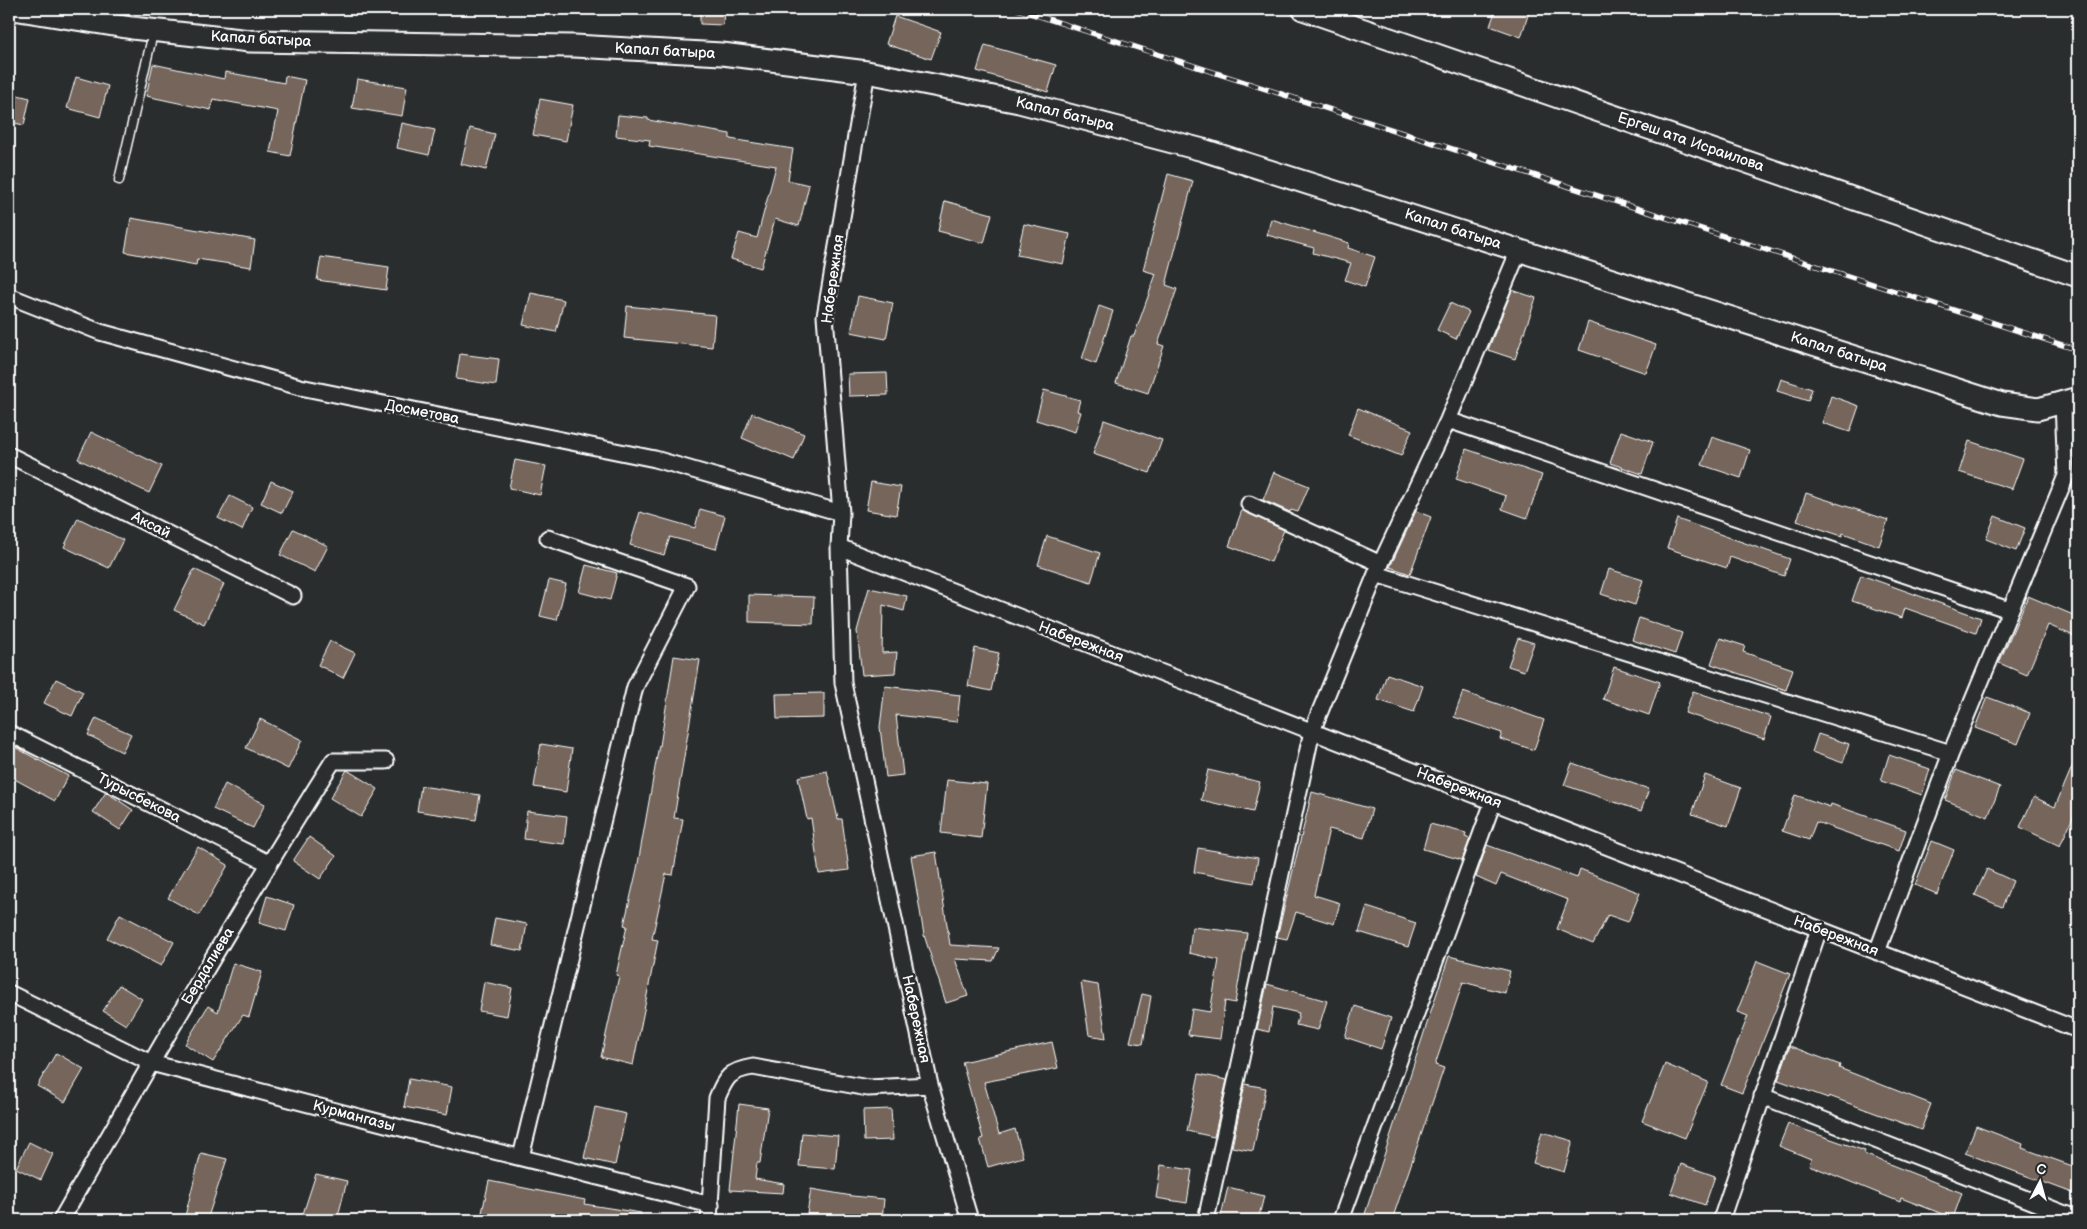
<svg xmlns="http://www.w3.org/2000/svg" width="2087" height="1229" font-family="'Balsamiq Sans',sans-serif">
  <rect width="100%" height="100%" fill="#2a2d2e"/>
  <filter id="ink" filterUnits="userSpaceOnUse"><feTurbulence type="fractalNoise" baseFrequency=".02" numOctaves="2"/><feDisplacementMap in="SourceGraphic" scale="10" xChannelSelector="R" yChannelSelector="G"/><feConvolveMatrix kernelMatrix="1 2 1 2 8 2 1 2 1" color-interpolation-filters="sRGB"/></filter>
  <g filter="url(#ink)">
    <path fill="#74655a" stroke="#fff" d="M700 9H724L723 25 700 24Z
      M1496 9H1530L1521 37 1490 26Z
      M895 16 941 32 931 59 886 44Z
      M985 45 1056 65 1048 92 977 71Z
      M153 64 224 79 225 72 284 83 285 76 305 80 290 156 270 152 278 111 213 99 211 110 146 96Z
      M76 77 108 86 100 117 67 108Z
      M357 79 407 87 402 116 352 108Z
      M9 93 30 98 24 125 9 122Z
      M540 99 573 105 566 141 533 135Z
      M618 115 648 118V120L730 134V139L793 149 788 180 809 185 799 226 775 219 761 268 731 259 739 233 757 238 776 166 649 146 650 140 616 136Z
      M402 123 435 130 429 155 397 148Z
      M470 128 495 134 486 170 461 164Z
      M1168 174 1193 181 1166 285 1177 289 1158 344 1164 346 1148 393 1116 383 1131 336H1134L1156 274 1143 270Z
      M945 201 992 214 984 243 938 231Z
      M131 218 255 240 251 267 197 259 196 265 125 252Z
      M1271 219 1349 243 1348 248 1375 257 1365 287 1345 280 1351 263 1313 253 1314 248 1267 235Z
      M1024 224 1070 234 1063 264 1017 255Z
      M321 257 389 267 386 290 317 280Z
      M1512 290 1536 298 1515 359 1488 350Z
      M531 293 564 300 556 332 523 325Z
      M858 296 893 303 886 339 851 332Z
      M1450 303 1469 312 1456 339 1437 330Z
      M627 306 715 315 712 347 624 338Z
      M1099 306 1113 311 1096 364 1082 359Z
      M1588 322 1656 345 1646 373 1579 350Z
      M460 354 499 359 496 385 456 379Z
      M887 373 888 395 849 396 848 374Z
      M1781 379 1812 389 1808 401 1777 391Z
      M1044 390 1080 400 1077 411 1081 412 1075 432 1036 420Z
      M1831 396 1859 406 1850 432 1822 423Z
      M1358 408 1412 430 1401 456 1348 435Z
      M752 413 804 434 794 460 742 438Z
      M1104 420 1162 440 1150 473 1093 454Z
      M1621 431 1653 442 1642 474 1610 463Z
      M91 432 162 466 149 493 78 459Z
      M1712 437 1750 450 1741 478 1702 465Z
      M1969 441 2023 459 2012 489 1959 472Z
      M1466 449 1542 475 1527 518 1502 509 1506 496 1456 479Z
      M515 460 546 466 540 495 509 488Z
      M1274 472 1309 486 1298 512 1291 510 1290 512 1263 500Z
      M271 481 293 491 282 513 261 503Z
      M871 482 901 487 896 515 866 510Z
      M1806 493 1888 520 1879 546 1843 533 1842 536 1797 521Z
      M230 496 252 507 242 530 218 518Z
      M700 509 725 516 716 549 670 537 664 555 630 545 640 512 695 528Z
      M1242 510 1284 530 1271 562 1229 546Z
      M1416 511 1431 517 1410 574 1390 567Z
      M1995 516 2025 528 2016 551 1986 539Z
      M78 518 123 540 109 568 64 547Z
      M1677 519 1790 559 1784 576 1730 557 1727 568 1667 548Z
      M293 529 328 546 315 572 280 555Z
      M1047 536 1100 553 1091 582 1038 565Z
      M586 565 617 573 610 600 579 592Z
      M194 569 224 584 204 624 174 610Z
      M1609 569 1643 580 1635 605 1601 594Z
      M1861 575 1981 618 1976 633 1905 608 1902 618 1852 601Z
      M549 580 566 584 557 620 540 616Z
      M869 588 907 596 904 611 883 605 882 653 897 652 895 673 862 675 857 631Z
      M749 595 814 597 813 624 749 622Z
      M2028 596 2078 617V626L2074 636 2048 625 2027 675 1999 663Z
      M1639 618 1682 633 1675 654 1632 640Z
      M1518 638 1534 643 1524 671 1508 666Z
      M1720 638 1745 646 1743 652 1793 669 1786 690 1711 664Z
      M330 641 355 653 343 678 318 665Z
      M975 648 999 653 991 691 968 686Z
      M674 656 700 660 674 818 683 819 673 875 666 874 652 939 658 940 633 1065 601 1057 619 976 616 975 627 926 624 925 637 869 659 745 660 746Z
      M1614 667 1660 682 1649 715 1603 699Z
      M1387 674 1423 686 1414 712 1378 700Z
      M56 679 83 692 72 716 44 703Z
      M885 686 960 695 957 722 896 715 903 775 886 777 880 727Z
      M1693 691 1771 717 1764 739 1685 713Z
      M1463 692 1544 720 1534 750 1500 739 1502 733 1454 717Z
      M824 693V718L777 719 776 694Z
      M1987 697 2030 713 2018 744 1975 728Z
      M96 718 131 734 122 752 88 735Z
      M260 719 302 740 288 769 246 748Z
      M1818 734 1849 744 1843 763 1812 752Z
      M9 744 68 776 55 801 9 776Z
      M541 744 572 749 566 792 534 787Z
      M2078 753V806L2060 846 2020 827 2034 797 2055 807Z
      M1889 755 1930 769 1922 795 1881 781Z
      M1572 763 1649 789 1641 811 1564 785Z
      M347 770 378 789 361 817 330 798Z
      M1208 770 1260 782 1253 812 1201 800Z
      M1956 770 2000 787 1988 817 1945 800Z
      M827 771 838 819H842L849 870 819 874 811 818 807 819 798 777Z
      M1705 775 1741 788 1728 826 1692 814Z
      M947 780 987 784 981 838 941 833Z
      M225 784 265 804 253 828 213 809Z
      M421 786 480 795 476 820 417 811Z
      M106 792 133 810 120 830 93 812Z
      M1312 792 1372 809 1364 838 1329 829 1314 895 1340 903 1334 924 1296 912 1287 939 1277 937Z
      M1795 795 1830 807 1831 804 1906 830 1899 851 1816 822 1809 840 1782 831Z
      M527 811 567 816 564 844 524 839Z
      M1430 824 1466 833 1465 837 1470 839 1462 860 1423 849Z
      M309 837 336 856 320 879 293 861Z
      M1932 841 1954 850 1937 894 1915 885Z
      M1487 845 1577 878 1580 869 1640 893 1628 922 1608 915 1593 944 1557 929 1568 900 1501 874 1496 886 1476 877Z
      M198 847 228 865 199 915 168 898Z
      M1198 848 1258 858 1254 883 1194 872Z
      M936 852 950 945 999 948 993 961 955 959 968 996 946 1003 924 935 911 856Z
      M1987 869 2013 881 2002 907 1975 895Z
      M267 896 294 905 286 931 259 923Z
      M1367 907 1416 923 1408 947 1359 932Z
      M120 914 174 942 161 966 107 938Z
      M495 918 527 924 522 951 490 945Z
      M1192 927 1247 933 1235 1003 1225 1001 1220 1039 1188 1035 1192 1009 1210 1012 1219 960 1189 953Z
      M1449 956 1510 971 1505 993 1463 982 1435 1065 1444 1068 1393 1217 1388 1215 1387 1220H1363Z
      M1757 961 1790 974 1742 1093 1721 1085 1748 1016 1737 1012Z
      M233 963 262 972 249 1017 243 1015 213 1062 185 1044 208 1006 218 1012Z
      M484 982 512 988 507 1016 479 1011Z
      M1081 982 1098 985 1106 1038 1089 1035Z
      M1267 984 1327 1001 1318 1030 1296 1025 1299 1013 1273 1007 1269 1032 1257 1029Z
      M119 985 142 999 126 1025 103 1011Z
      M1142 994 1151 996 1143 1044 1130 1042Z
      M1355 1006 1391 1018 1381 1049 1345 1037Z
      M1052 1042 1058 1068 984 1082 999 1134 1015 1129 1023 1157 988 1167 980 1139 983 1138 962 1062Z
      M1790 1046 1840 1065 1839 1068 1931 1104 1921 1130 1829 1096 1828 1098 1778 1080Z
      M56 1053 84 1069 65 1102 37 1086Z
      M1665 1064 1708 1082 1685 1138 1642 1121Z
      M1199 1074 1227 1080 1214 1137 1187 1131Z
      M409 1079 452 1087 447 1115 404 1107Z
      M1245 1084 1266 1088 1253 1151 1232 1147Z
      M739 1104 768 1108 760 1163H757L755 1179 784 1184 783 1193 730 1190Z
      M595 1107 626 1114 615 1165 584 1158Z
      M891 1109 893 1140 864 1141 863 1110Z
      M1788 1124 1865 1151 1864 1154 1962 1193 1953 1218 1901 1198 1900 1202 1809 1165 1811 1159 1779 1146Z
      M1976 1126 2023 1144 2022 1148 2078 1168V1195L1965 1153Z
      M1542 1132 1573 1141 1564 1172 1533 1163Z
      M802 1133 838 1136 835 1169 799 1166Z
      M29 1142 53 1154 41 1180 16 1168Z
      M201 1153 227 1159 207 1220H184Z
      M1681 1164 1715 1176 1705 1205 1671 1193Z
      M1161 1165 1192 1170 1187 1203 1156 1198Z
      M316 1174 347 1181 337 1220H301Z
      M489 1181 585 1200 584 1204 641 1213V1220H498L481 1217Z
      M1228 1187 1264 1196 1258 1220H1220Z
      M811 1189 852 1196 884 1199 882 1220H806Z"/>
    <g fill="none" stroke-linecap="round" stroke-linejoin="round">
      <g stroke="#fff" stroke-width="11">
        <path id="service" d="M119 180 153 33"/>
      </g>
      <g stroke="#fff" stroke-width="19">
        <path id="minor" d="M867 72 825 316 841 513 839 547 843 683 930 1085 970 1220
          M9 296 100 332 300 387 655 459 841 513
          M1448 420 2009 610
          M9 455 293 596
          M1249 504 1381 564
          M839 547 2078 1030
          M1376 574 1951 753
          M9 733 268 863
          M1877 952 1951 753 2066 476 2063 402
          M9 993 151 1063 401 1128 711 1205
          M1762 1096 2078 1219
          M521 1157 635 687 687 586 548 538
          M61 1220C149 1065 238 911 333 761H386
          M709 1220 717 1098C726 1077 729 1071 753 1067L868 1088 930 1085
          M1206 1220 1312 731 1376 574 1448 420 1519 250
          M1341 1220 1493 802
          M1721 1220 1819 929"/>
      </g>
      <g stroke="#fff" stroke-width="25">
        <path id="secondary" d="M13 9 132 28 250 41 574 46 722 54 867 72 1019 102 1203 150 2002 404 2038 409 2078 398
          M1303 9 2078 276"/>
      </g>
      <use href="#service" stroke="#2a2d2e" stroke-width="8"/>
      <use href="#minor" stroke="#2a2d2e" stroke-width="15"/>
      <use href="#secondary" stroke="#2a2d2e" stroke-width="21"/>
      <g stroke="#fff" stroke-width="5.5">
        <path id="rail" d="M1017 9 2078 350"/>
      </g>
      <use href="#rail" stroke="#2a2d2e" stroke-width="4" stroke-dasharray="11" stroke-linecap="butt"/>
    </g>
  </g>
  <g text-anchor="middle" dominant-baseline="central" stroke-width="5" stroke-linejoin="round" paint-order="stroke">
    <g font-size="15" fill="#fff" stroke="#2a2d2e">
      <text transform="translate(261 39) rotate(3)">Капал батыра</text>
      <text transform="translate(665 51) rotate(3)">Капал батыра</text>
      <text transform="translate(1065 114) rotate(14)">Капал батыра</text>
      <text transform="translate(1691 142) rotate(19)">Ергеш ата Исраилова</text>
      <text transform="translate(1453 229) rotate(18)">Капал батыра</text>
      <text transform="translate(833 279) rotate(-82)">Набережная</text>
      <text transform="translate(1839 352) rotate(18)">Капал батыра</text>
      <text transform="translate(422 412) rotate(11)">Досметова</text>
      <text transform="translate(151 525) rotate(27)">Аксай</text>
      <text transform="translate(1081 642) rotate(21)">Набережная</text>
      <text transform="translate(1459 788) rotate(21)">Набережная</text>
      <text transform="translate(139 798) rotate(27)">Турысбекова</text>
      <text transform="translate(1836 936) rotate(21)">Набережная</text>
      <text transform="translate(208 966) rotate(-59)">Бердалиева</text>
      <text transform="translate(916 1019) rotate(78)">Набережная</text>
      <text transform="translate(354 1116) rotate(15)">Курмангазы</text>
    </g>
  </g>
  <rect width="2087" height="1229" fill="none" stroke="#2a2d2e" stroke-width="30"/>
  <rect x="15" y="15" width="2057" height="1199" fill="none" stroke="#fff" stroke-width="2" filter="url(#ink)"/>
  <g transform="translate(2040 1182) rotate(6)" stroke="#2a2d2e" stroke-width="4" paint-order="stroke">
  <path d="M0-4L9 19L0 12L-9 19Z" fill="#ffffff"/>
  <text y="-8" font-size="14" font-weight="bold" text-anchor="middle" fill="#ffffff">С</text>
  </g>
</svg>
